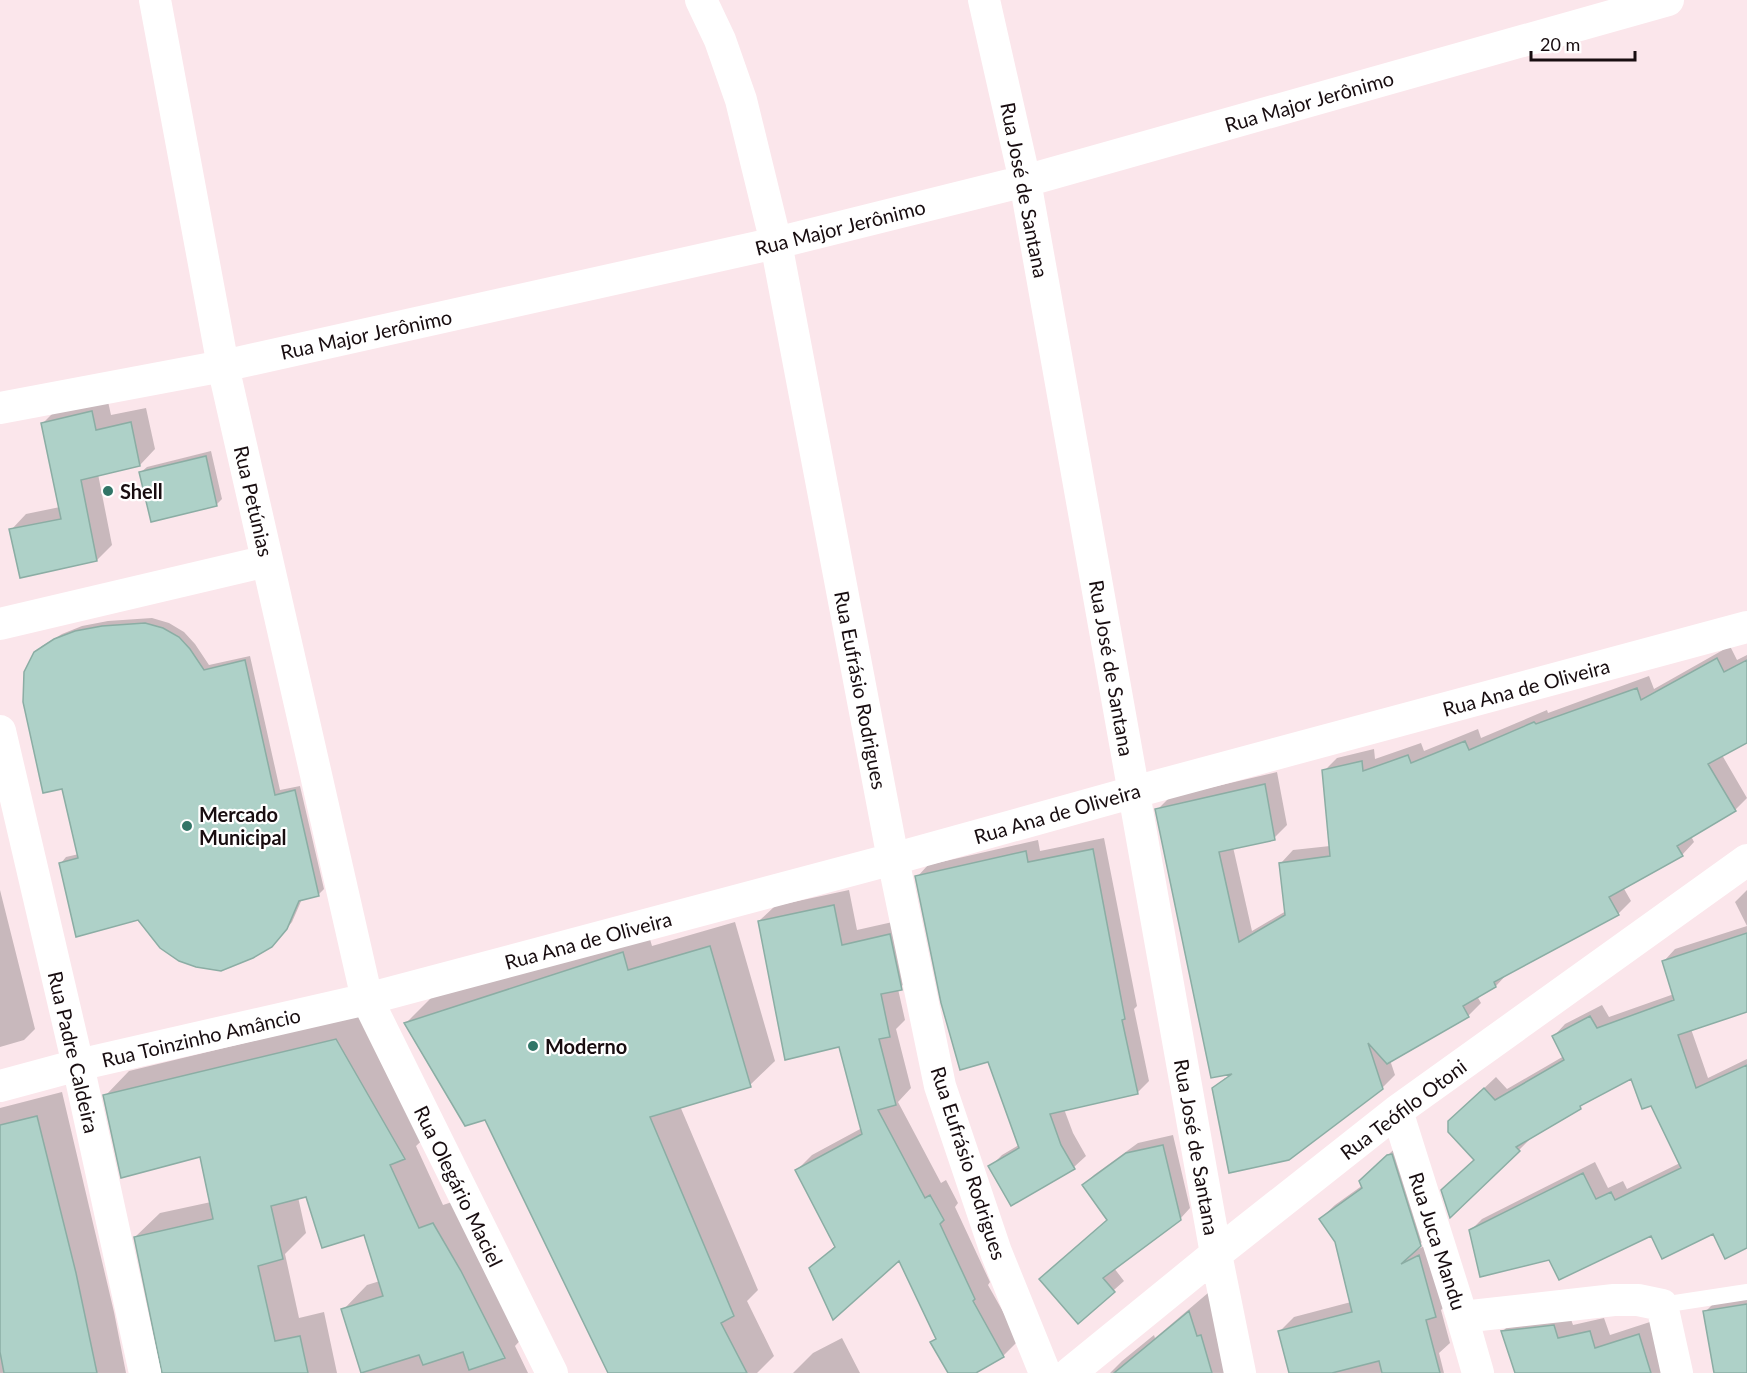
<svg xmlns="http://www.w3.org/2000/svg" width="1747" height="1373" font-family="Lato,sans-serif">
  <rect width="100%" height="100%" fill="#fbe6eb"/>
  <path fill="#0003" d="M107 397 111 415 146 408 155 449 140 465 98 474 112 545 97 560 11 530 26 514 60 507 42 424 58 408Z
    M211 451 222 499 216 505 141 472 147 467Z
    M152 618 169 623 184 632 195 644 209 665 250 656 280 790 300 786 324 889 318 895 302 899 292 922 278 939 139 918 61 863 66 857 79 854 36 653 42 646 62 634 82 626 108 621Z
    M1730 646 1737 660 1747 655V741L1722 755 1747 798 1735 810 1691 836 1694 842 1682 855 1623 887 1631 901 1618 914 1508 973 1496 986 1477 996 1481 1003 1468 1016 1390 1060 1395 1075 1382 1088 1214 1089 1225 1078V1081L1239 1070 1237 1068 1227 1075 1230 1073 1157 810 1170 797 1277 772 1287 825 1274 838 1233 847 1252 931 1286 911 1281 863 1293 850 1330 846 1324 771 1337 758 1374 749 1375 759 1421 743 1424 751 1478 729 1481 738 1547 710 1548 713 1649 676 1654 689Z
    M1104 838 1137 1006 1134 1009 1149 1081 1137 1093 1064 1109 1073 1133 1086 1156 1074 1167H990L1002 1155 1019 1145 989 1060 917 877 928 865 1038 840 1040 851Z
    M0 890 35 1029 24 1040 0 1047Z
    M849 890 857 930 906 919 917 973 898 989 905 1020 896 1029 911 1088 898 1102 941 1183 946 1180 958 1203 955 1207 990 1282 988 1285 1019 1340 1003 1356 973 1373H949L932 1343 937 1338 899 1258 811 1269 836 1245 796 1171 812 1155 862 1128 840 1046 759 921 775 906Z
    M1747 890V1011L1691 1029 1708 1078 1747 1059V1247L1714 1232 1652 1234 1550 1258 1470 1231 1482 1219 1595 1162 1608 1188 1623 1181 1627 1189 1680 1163 1651 1104 1632 1077 1587 1101 1580 1107 1529 1138 1530 1139 1519 1150 1475 1160 1462 1109 1496 1077 1507 1089 1564 1056 1554 1036 1565 1024 1602 1005 1609 1017 1674 994 1664 961 1675 949 1747 926 1735 902Z
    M735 922 775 1061 750 1085 680 1106 758 1290 747 1301 774 1356 757 1373H610L485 1118 406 1023 431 998 647 929 652 946Z
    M361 1015 429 1134 416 1146 443 1205 458 1200 528 1332 515 1346 528 1373H363L343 1310 367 1285 380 1281 365 1233 307 1195 298 1197 306 1233 285 1254 299 1318 324 1312 337 1373H164L135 1237 160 1213 211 1202 201 1155 105 1096 129 1071Z
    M62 1092 114 1312 126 1373H0V1108Z
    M1173 1135 1190 1208 1180 1219 1114 1268 1124 1281 1078 1322 1109 1219 1084 1185 1094 1175 1138 1143Z
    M1403 1141 1434 1230 1412 1252 1433 1242 1450 1301 1441 1310 1450 1343 1439 1353 1444 1373H1290L1280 1331 1294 1317 1351 1302 1336 1241 1320 1219 1335 1205 1363 1185 1375 1167Z
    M1747 1290V1373H1725L1705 1312 1723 1294Z
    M1208 1293 1235 1373H1110L1122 1361 1154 1335 1155 1338Z
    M1568 1311 1573 1325 1604 1318 1610 1335 1653 1321 1670 1373H1516L1502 1332 1516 1318Z
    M842 1338 860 1373H793L813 1353Z"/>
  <path fill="#aed1c8" stroke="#8bada4" stroke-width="1.5" d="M92 411 96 430 131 422 140 466 81 480 97 561 20 578 9 529 61 519 41 423Z
    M206 456 217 506 151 522 139 472Z
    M145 623 163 628 179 637 190 649 204 670 245 660 275 795 295 790 319 896 299 901 287 929 272 947 253 958 221 971 196 967 179 961 160 948 138 920 76 937 59 863 78 858 62 789 43 793 23 702 24 672 34 652 54 639 75 631 102 626Z
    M1717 658 1724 672 1747 660V743L1708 764 1736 811 1677 846 1683 856 1609 897 1619 915 1494 982 1496 987 1463 1006 1469 1017 1387 1064 1368 1043 1383 1089 1289 1160 1229 1173 1212 1088 1232 1074 1211 1078 1155 809 1265 784 1275 840 1219 852 1239 942 1285 915 1279 863 1330 856 1322 770 1362 761 1363 771 1408 755 1411 763 1465 741 1469 750 1534 722 1536 724 1637 688 1641 700Z
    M1093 849 1125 1019 1122 1020 1138 1094 1050 1114 1061 1145 1075 1169 1011 1206 988 1166 1019 1148 988 1062 960 1070 941 1003 915 876 1026 851 1028 862Z
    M834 905 842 945 890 934 902 990 881 994 890 1037 879 1039 896 1105 878 1110 925 1198 930 1195 944 1220 940 1224 975 1299 973 1301 1004 1357 976 1373H948L930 1342 936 1339 899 1261 833 1320 809 1268 835 1247 795 1170 862 1134 839 1047 785 1060 758 921Z
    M1747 933V1012L1678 1035 1696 1088 1747 1065V1248L1725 1259 1713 1234 1662 1259 1651 1236 1559 1280 1549 1260 1480 1277 1469 1230 1583 1173 1596 1199 1611 1192 1615 1200 1681 1168 1651 1106 1642 1109 1631 1079 1580 1106 1581 1109 1516 1147 1520 1151 1450 1218 1441 1190 1474 1160 1448 1132V1121L1484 1088 1495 1100 1564 1060 1552 1036 1590 1016 1597 1028 1674 1000 1662 961Z
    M710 946 751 1087 650 1117 734 1316 721 1323 747 1373H608L485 1120 465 1126 404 1023 623 952 628 970Z
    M336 1039 405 1159 390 1165 419 1228 433 1223 461 1271 505 1358 469 1370 463 1352 423 1365 419 1355 361 1373 341 1309 383 1296 364 1235 322 1248 306 1197 271 1206 283 1259 258 1266 275 1341 300 1336 308 1373H162L134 1237 213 1219 200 1157 121 1178 103 1095Z
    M37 1116 76 1273 97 1373H4L0 1352V1125Z
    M1163 1145 1181 1220 1103 1278 1115 1292 1078 1324 1039 1279 1107 1220 1082 1185 1126 1153Z
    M1392 1154 1421 1246 1401 1264 1419 1255 1436 1317 1426 1320 1440 1373H1382L1379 1361 1332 1373H1289L1278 1331 1352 1312 1335 1242 1319 1219 1362 1188 1359 1181 1387 1155Z
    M1747 1304V1373H1714L1703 1311Z
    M1189 1311 1197 1336 1201 1335 1212 1373H1114Z
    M1554 1325 1558 1338 1590 1331 1595 1348 1639 1334 1651 1373H1515L1501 1331Z"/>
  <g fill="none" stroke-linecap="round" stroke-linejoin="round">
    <path stroke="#fff" stroke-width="16" d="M1662 1305 1747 1292"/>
    <path stroke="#fff" stroke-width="32" d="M155 0 223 366 367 999 552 1373
      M701 0 720 40 741 100 776 243 893 859 940 1086 996 1252 1045 1373
      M984 0 1025 181 1216 1254 1240 1373
      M0 408 223 366 776 243 1025 181 1668 0
      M0 624 267 561
      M0 731 78 1065 145 1373
      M0 1086 78 1065 367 999 893 859 1134 792 1747 627
      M1397 1111 1462 1317 1478 1373
      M1462 1317 1614 1300H1638L1662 1305 1677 1373
      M1070 1373 1216 1254 1397 1111 1747 860"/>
  </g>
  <g fill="#317567" stroke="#fff" stroke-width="2">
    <circle cx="108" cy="491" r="6"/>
    <circle cx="187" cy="826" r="6"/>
    <circle cx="533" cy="1046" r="6"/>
  </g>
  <g text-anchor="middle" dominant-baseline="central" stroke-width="4.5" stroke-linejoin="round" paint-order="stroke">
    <g font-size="20" fill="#180d10" stroke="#fff">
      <text transform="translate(1309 101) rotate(-16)">Rua Major Jerônimo</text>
      <text transform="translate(1025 190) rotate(79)">Rua José de Santana</text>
      <text transform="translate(840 227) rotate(-14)">Rua Major Jerônimo</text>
      <text transform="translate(366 334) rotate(-12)">Rua Major Jerônimo</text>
      <text transform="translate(254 501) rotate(77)">Rua Petúnias</text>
      <text transform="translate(1112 668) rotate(80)">Rua José de Santana</text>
      <text transform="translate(1526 687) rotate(-15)">Rua Ana de Oliveira</text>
      <text transform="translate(861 690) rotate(79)">Rua Eufrásio Rodrigues</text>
      <text transform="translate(1057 813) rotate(-16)">Rua Ana de Oliveira</text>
      <text transform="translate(588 940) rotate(-15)">Rua Ana de Oliveira</text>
      <text transform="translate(201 1037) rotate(-13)">Rua Toinzinho Amâncio</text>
      <text transform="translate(74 1052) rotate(77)">Rua Padre Caldeira</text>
      <text transform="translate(1403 1109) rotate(-37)">Rua Teófilo Otoni</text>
      <text transform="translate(1197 1147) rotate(80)">Rua José de Santana</text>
      <text transform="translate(969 1163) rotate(72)">Rua Eufrásio Rodrigues</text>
      <text transform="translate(459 1186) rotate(64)">Rua Olegário Maciel</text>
      <text transform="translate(1438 1241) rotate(72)">Rua Juca Mandu</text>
    </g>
    <g font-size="20" font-weight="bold" fill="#180d10" stroke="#fff" text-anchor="start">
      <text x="120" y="491">Shell</text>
      <text x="199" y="814">Mercado<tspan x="199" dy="23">Municipal</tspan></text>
      <text x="545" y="1046">Moderno</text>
    </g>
  </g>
  <path d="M1531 51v9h104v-9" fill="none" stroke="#180d10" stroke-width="3"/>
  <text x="1540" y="51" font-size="18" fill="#180d10" stroke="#ffffff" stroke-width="4.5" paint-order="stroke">20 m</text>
</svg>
